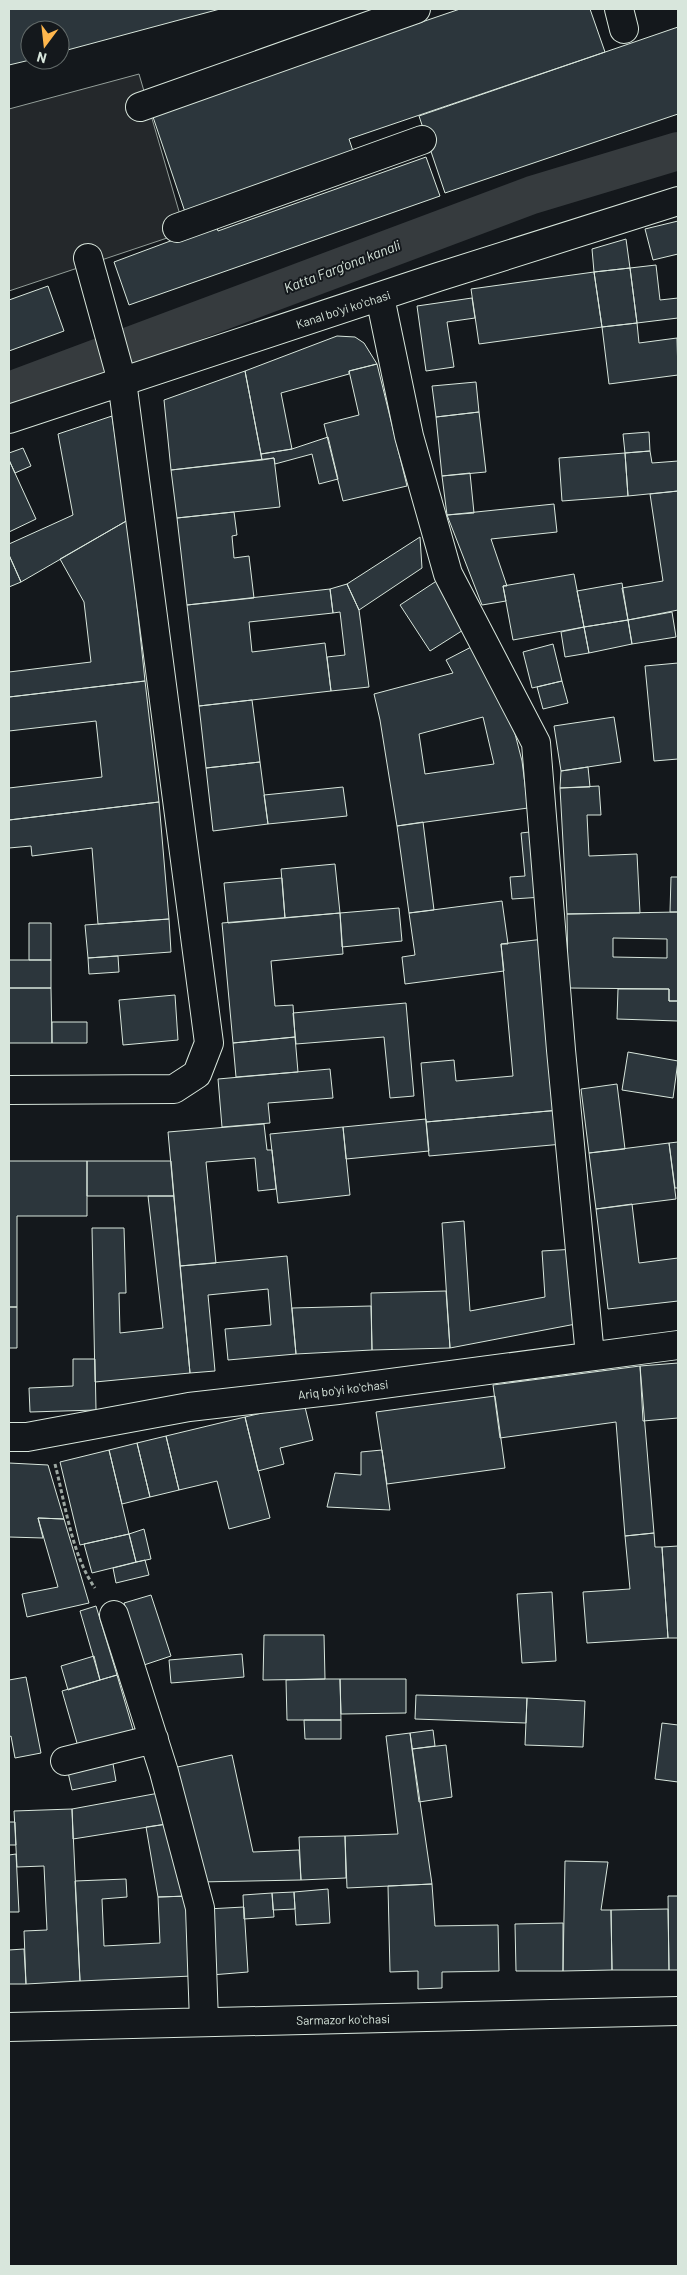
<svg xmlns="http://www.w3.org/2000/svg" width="687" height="2275" font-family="Barlow,sans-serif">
  <rect width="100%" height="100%" fill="#14181c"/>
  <path fill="#24282b" stroke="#939e99" d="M139 74 185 232 9 291V109Z"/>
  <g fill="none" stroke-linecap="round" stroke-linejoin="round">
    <path stroke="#363b3e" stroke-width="38" d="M9 391 532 195 678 151"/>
  </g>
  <path fill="#2c363c" stroke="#d8e6dc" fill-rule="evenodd" d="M9 9H220L60 52V30H30V60L9 65Z
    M460 9H590L605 52 349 139 354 154 185 212 152 114Z
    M678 27V114L445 193 419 116Z
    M426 157 440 196 129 305 114 262 216 224 218 231Z
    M678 221V254L653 260 645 229Z
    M626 239 630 268 594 272 592 249Z
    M656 265 660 300 678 298V318L637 323 630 268Z
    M630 268 637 323 602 327 594 272Z
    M594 272 602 327 479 344 471 289Z
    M48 286 64 331 9 351V300Z
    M472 298 475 318 447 322 454 367 426 371 417 306Z
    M637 323 639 343 677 338 678 375 609 384 602 327Z
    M337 336 355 337 364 343 377 364 349 371V374L281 393 292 449 261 454 245 371Z
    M377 364 407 486 343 501 324 424 359 415 349 371Z
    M245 371 262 460 171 470 164 400Z
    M476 382 479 412 436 417 432 386Z
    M479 412 486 472 442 476 436 417Z
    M112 416 128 520 21 582 9 555V544L73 515 58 434Z
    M649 432 650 451 625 453 623 434Z
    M328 437 338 479 319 484 312 454 275 464 274 458 262 460 261 454 292 449Z
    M23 448 31 466 15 473 9 460V453Z
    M650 451 652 463 678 461V491L628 496 625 453Z
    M625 453 628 496 562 501 559 458Z
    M274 458 280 507 177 518 171 470Z
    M9 460 36 519 9 532Z
    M470 473 474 513 447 515 442 476Z
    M678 491V610L628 620 622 588 663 581 650 494Z
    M554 504 557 532 491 539 507 586H503L506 601 482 605 447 515Z
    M234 512 237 535 232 536 234 558 249 556 254 598 187 605 177 518Z
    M128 520 145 681 9 697V672L91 662 84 602 60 559Z
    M420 537 422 568 359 610 347 584Z
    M9 555 21 582 9 587Z
    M574 574 584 627 513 640 503 586Z
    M438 580 468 627 430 651 400 605Z
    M622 583 628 620 584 627 577 591Z
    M347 584 359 610 369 687 331 691 327 657 345 655 340 612 333 613 330 589Z
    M330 589 333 613 249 622 252 652 325 643 331 691 199 706 187 605Z
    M672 612 676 637 632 644 628 620Z
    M628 620 632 644 589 653 584 627Z
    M584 627 589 653 565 657 561 632Z
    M479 643 503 687 522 761 528 808 397 826 380 720 374 694 453 673 446 660ZM483 717 494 764 425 774 419 734Z
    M553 644 562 681 532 688 523 652Z
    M678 663V759L654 761 645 666Z
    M145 681 159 802 9 820V788L102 777 96 721 9 731V697Z
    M562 681 568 703 543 709 537 687Z
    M252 700 260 762 206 768 199 706Z
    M614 717 621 762 561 771 554 726Z
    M260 762 268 824 213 831 206 768Z
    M588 767 590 787 560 788 561 771Z
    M599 786 601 815H587L589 856 637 854 640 913 567 914 560 788Z
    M343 787 347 816 268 824 264 795Z
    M159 802 169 919 98 924 92 848 32 856 31 846 9 848V820Z
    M423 822 434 910 409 913 397 826Z
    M538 831 543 897 512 899 510 877 525 876 521 833Z
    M335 864 340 913 285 918 281 869Z
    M671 877H678V912H670Z
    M282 878 285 918 228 923 224 883Z
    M502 901 508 944H501L504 971 405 984 402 957 415 955 409 913Z
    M399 908 402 941 342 947 340 913Z
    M678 912V1001H669V989L568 988 567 914ZM613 938 667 939V958L613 957Z
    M340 913 343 954 271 961 275 1006 293 1005 295 1037 233 1043 222 923Z
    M169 919 171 952 88 958 85 925Z
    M29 923H51V960H29Z
    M544 939 560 1110 426 1122 421 1063 454 1060 456 1081 513 1076 501 944Z
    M118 956 119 972 89 974 88 958Z
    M9 960H51V988H9Z
    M9 988H51L52 1043H9Z
    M618 989H669V1001H678V1021L617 1019Z
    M175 995 178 1040 123 1045 119 1000Z
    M406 1003 414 1096 390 1098 384 1037 296 1044 293 1013Z
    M52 1022H87V1043H52Z
    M295 1037 298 1072 236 1077 233 1043Z
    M628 1052 678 1061 673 1098 622 1090Z
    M330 1069 333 1098 268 1103 270 1123 222 1127 218 1079Z
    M617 1084 625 1149 589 1153 581 1089Z
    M560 1110 563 1144 429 1156 426 1122Z
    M426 1119 429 1151 346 1159 343 1127Z
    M264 1124 267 1150H272L276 1189 258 1191 255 1158 206 1162 216 1263 180 1266 168 1132Z
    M343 1127 350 1195 278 1203 270 1134Z
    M678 1142V1188H675L669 1143Z
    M669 1143 676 1199 596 1209 589 1153Z
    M9 1161H87V1216H17V1307H9Z
    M87 1161H171L174 1196H87Z
    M148 1196H174L190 1373 95 1382 92 1228H124L126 1293H119L120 1333 163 1328Z
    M632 1204 639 1263 678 1258V1301L608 1309 596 1209Z
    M464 1221 470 1311 545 1297 542 1251 576 1249 581 1323 450 1348 442 1223Z
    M287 1256 296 1354 228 1360 225 1329 271 1325 268 1289 208 1295 215 1371 190 1373 180 1266Z
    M446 1291 450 1348 372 1350 371 1293Z
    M371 1306 372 1350 296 1354 292 1308Z
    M9 1307H17V1348H9Z
    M73 1359H95L96 1410 30 1412 29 1388 73 1386Z
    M678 1363V1418L643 1421 640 1366Z
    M640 1366 654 1533 625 1536 616 1422 500 1438 493 1385Z
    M495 1396 505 1468 387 1484 376 1412Z
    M304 1403 313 1440 280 1448 284 1464 258 1471 245 1417Z
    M245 1417 270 1518 229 1529 217 1481 179 1490 166 1436Z
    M166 1436 179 1490 150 1497 137 1443Z
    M137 1443 150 1497 122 1504 109 1450Z
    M109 1450 129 1534 80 1545 60 1462Z
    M382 1450 390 1510 327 1507 335 1473 361 1475V1452Z
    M9 1463 48 1465 64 1519 38 1518 43 1538 9 1537Z
    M38 1518 64 1519 89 1603 27 1617 22 1594 58 1587Z
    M144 1529 151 1559 136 1562 129 1534Z
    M654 1533 655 1547H662L668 1638 587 1643 583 1592 630 1589 625 1536Z
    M129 1534 136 1562 92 1573 84 1544Z
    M678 1546V1638H668L662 1547Z
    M145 1560 149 1575 116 1583 113 1568Z
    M552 1592 556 1661 522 1663 517 1594Z
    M151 1595 171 1656 144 1665 124 1603Z
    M96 1606 117 1675 100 1680 80 1611Z
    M264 1635H324L325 1679 263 1680Z
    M242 1654 244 1677 171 1683 169 1660Z
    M94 1656 100 1680 68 1690 61 1666Z
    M117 1675 134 1733 79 1750 62 1691Z
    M26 1677 41 1753 15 1758 11 1736 9 1737V1680Z
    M325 1679H340L341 1720H287L286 1680Z
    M340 1679H406V1713L341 1714Z
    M416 1695 527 1698 526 1723 415 1719Z
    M527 1698 585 1701 583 1747 525 1745Z
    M304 1720H341V1739H305Z
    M662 1723 678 1725V1782L655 1779Z
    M433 1730 435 1746 412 1749 410 1733Z
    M410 1733 432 1884 347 1888 345 1836 398 1834 386 1736Z
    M446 1745 452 1797 419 1802 412 1749Z
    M232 1755 253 1852 299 1850 301 1880 199 1882 173 1768Z
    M112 1758 116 1781 72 1790 67 1768Z
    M159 1793 167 1824 73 1839 72 1809Z
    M72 1809 80 1981 26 1984 24 1931 47 1930 44 1866 17 1867 14 1811Z
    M9 1822H15L16 1845H9Z
    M167 1824 189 1896 158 1897 146 1827Z
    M345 1836 346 1878 301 1880 299 1837Z
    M16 1854 19 1912H9V1855Z
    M565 1861 608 1862 601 1910H611L612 1970 563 1971Z
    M126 1879 127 1897 102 1899 104 1946 160 1943 158 1897 189 1896 192 1976 80 1981 75 1881Z
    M432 1884 435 1926 498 1925 499 1971 442 1972V1988L418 1989V1971L390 1972 388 1886Z
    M328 1889 330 1923 296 1925 294 1892Z
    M294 1892 295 1909 273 1910 272 1893Z
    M272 1893 274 1917 244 1919 243 1895Z
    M668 1896H678V1970H669Z
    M244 1907 248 1972 211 1975 207 1909Z
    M668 1909 669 1970H612L611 1910Z
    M563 1923V1971H516L515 1924Z
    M24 1949 26 1984H9V1950Z"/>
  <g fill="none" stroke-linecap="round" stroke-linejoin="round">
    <g stroke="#d8e6dc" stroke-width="30">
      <path id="minor" d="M619 9 624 29
        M140 107 416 9
        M177 228 422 140
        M380 297 409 436 448 574 536 743 561 1050 590 1356
        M9 419 438 277 678 201
        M9 1090 174 1089 197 1074 209 1043 122 381 88 258
        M9 1437H27L189 1407 338 1390 678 1345
        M114 1615 164 1772 200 1908 204 2022
        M65 1761 154 1739
        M9 2027 678 2011"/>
    </g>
    <path stroke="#9da8a2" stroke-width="3" stroke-dasharray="4 2.5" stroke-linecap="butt" d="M55 1464C65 1503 72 1556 95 1588"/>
    <use href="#minor" stroke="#14181c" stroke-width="28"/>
  </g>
  <g text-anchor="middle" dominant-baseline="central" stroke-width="4" stroke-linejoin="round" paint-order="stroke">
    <g font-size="12" fill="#d8e6dc" stroke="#14181c">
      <text transform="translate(343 309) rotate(-18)">Kanal boʻyi koʻchasi</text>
      <text transform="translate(343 1389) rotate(-7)">Ariq boʻyi koʻchasi</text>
      <text transform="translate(343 2019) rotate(-1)">Sarmazor koʻchasi</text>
    </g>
    <g font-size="14" font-style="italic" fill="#d8e6dc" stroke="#14181c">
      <text transform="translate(342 266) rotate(-21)">Katta Farg'ona kanali</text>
    </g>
  </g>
  <rect width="687" height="2275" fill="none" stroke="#d8e6dc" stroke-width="20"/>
  <g transform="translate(45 45) rotate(195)"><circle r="24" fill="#14181c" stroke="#626a69"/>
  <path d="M0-4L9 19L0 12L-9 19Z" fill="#ffb74d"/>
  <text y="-8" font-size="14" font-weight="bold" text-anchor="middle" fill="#d8e6dc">N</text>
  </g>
</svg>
